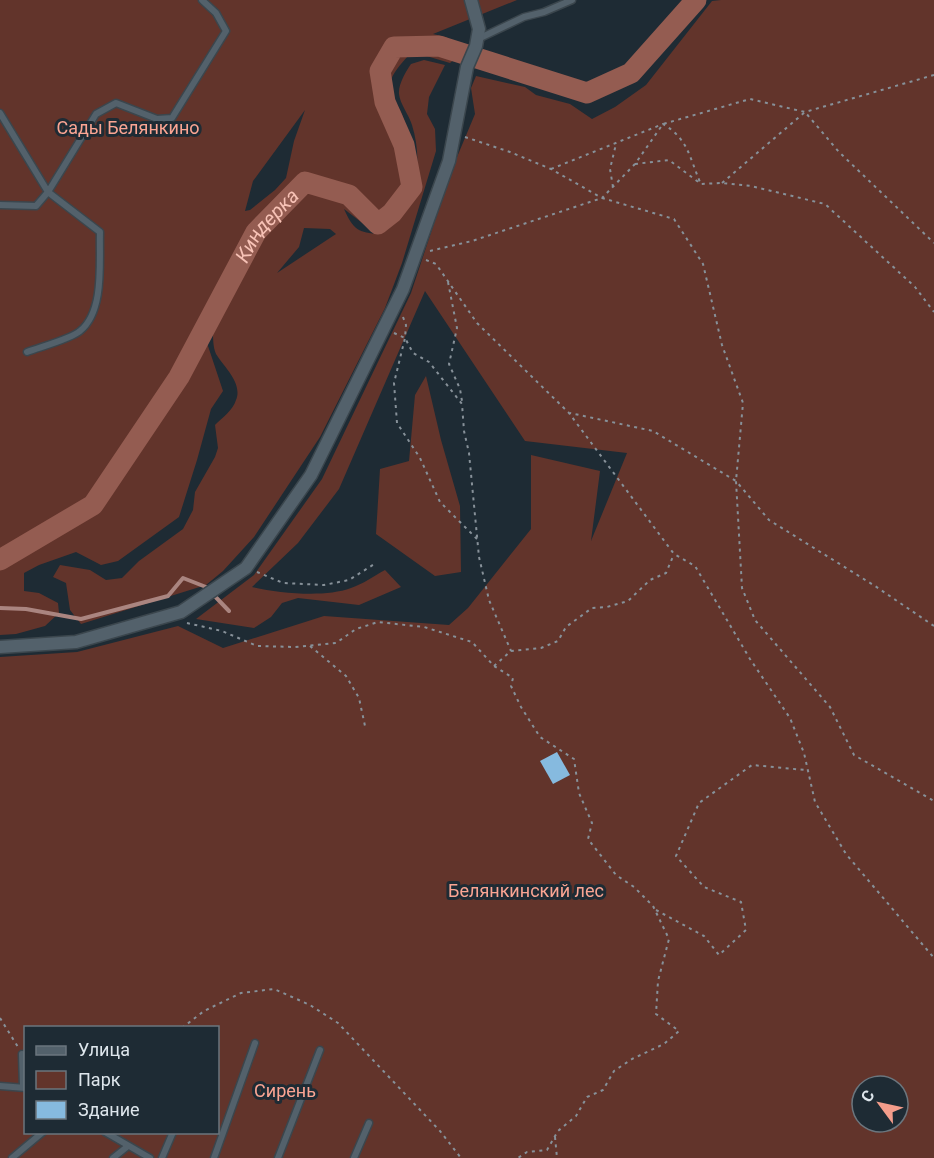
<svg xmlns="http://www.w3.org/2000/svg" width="934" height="1158" font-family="Roboto,sans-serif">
  <rect width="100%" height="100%" fill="#1e2b34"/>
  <path fill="#62342b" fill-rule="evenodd" d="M0 0H517L433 34 446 37 461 46 457 57 450 63 423 55 408 56C401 64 392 73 390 84 388 97 398 104 402 114 411 137 411 161 415 185 419 165 418 144 412 125 409 115 400 104 399 94 398 85 406 71 411 64L424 60 445 65 429 97 427 114 435 129 436 151 402 263 385 308 320 437 254 537 223 571 206 585 81 624 70 610 66 583 53 577 60 565 90 570 106 580 122 578 139 561 183 529 193 510 195 492 215 457 218 448 215 425C222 418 233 410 236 400 243 383 224 367 216 354 213 347 213 338 213 331L207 343 223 391 211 409 197 460 179 517 118 561 101 565 76 552 39 565 24 573V591L39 593 58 603 59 613 45 626 16 634 0 635ZM305 110 294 141 286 178 275 190 250 210 245 211 253 181ZM415 190 414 195 395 219 380 234C358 233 353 229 344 209L365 225 379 227 394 215ZM304 228 330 229 336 234 277 273 299 247Z
    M721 0H934V1158H0V657L77 652 178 626 223 648 324 616 449 625 468 608 531 529V455L600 471 591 541 627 453 525 441 425 291 339 489 298 543 252 587C279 593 324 598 351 588 363 584 374 576 385 570L401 587 359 605 298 598 282 603 271 617 254 628 196 619 254 575 322 479 411 293 452 169 475 114 471 88 476 76 525 87 536 95 570 104 592 119 615 107 646 85 712 1ZM26 1028H218V1132H26ZM862 1086H898V1122H862Z
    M426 376 441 440 460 506 461 572 435 576 376 534 380 469 409 461 415 395Z"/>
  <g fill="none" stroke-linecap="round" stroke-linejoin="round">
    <path stroke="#aa8580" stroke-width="4" d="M0 608 26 609 81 619 168 596 183 578 206 587 229 611"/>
    <path stroke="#945c51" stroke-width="21" id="s1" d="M0 560 93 505 179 377 256 232 305 182 349 195 378 224 392 213 412 187 404 145 385 102 380 71 394 47 439 46 587 93 631 73 696 0"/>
  </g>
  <path fill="#86badf" d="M557 752 570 775 553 784 540 761Z"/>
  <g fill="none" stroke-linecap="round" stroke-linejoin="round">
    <g stroke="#3b464d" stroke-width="9">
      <path id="service" d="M478 39 524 17 544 12 572 0
        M0 113 48 192 100 232C99 261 105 311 80 331 71 339 40 347 27 352
        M0 205 36 206 48 192 96 114 116 103 157 119 172 118 226 31 216 13 202 0
        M22 1054 23 1086
        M0 1086 26 1088
        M105 1132 150 1158
        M12 1158 43 1132
        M113 1158 128 1146
        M162 1158 173 1132
        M214 1158 255 1043
        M278 1158 320 1050
        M354 1158 369 1123"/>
    </g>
    <g stroke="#3b464d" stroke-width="15">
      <path id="minor" d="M0 647 76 642 181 612 246 568 311 475 403 289 449 161 467 67 476 46 479 29 471 0"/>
    </g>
    <path stroke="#879199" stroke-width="2" stroke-dasharray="3 4.5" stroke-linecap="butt" d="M465 137 510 152 551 169 602 198 635 164 663 124 750 99 805 112 934 75
      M635 164 669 160 701 184 722 183 751 186 825 204 915 287 934 312
      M551 169 663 124C688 139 689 156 700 182
      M722 183 805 112 839 152 934 243
      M613 187 610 169 616 144
      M430 251 472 241 602 198 674 219 703 264 722 345 743 403 736 481 653 431 570 413
      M426 260 436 264 477 323 569 413 674 554 695 566 750 659 790 718 804 753 815 802 846 854 934 958
      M448 282 457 328 449 364 460 389 462 401
      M403 317 406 325 405 338 394 383 397 423 420 458 440 502 478 540
      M394 333 405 338 413 353 429 362 462 404 464 431 469 453 479 557 489 600 511 651
      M257 572 283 583 324 585 349 580 376 563
      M187 623 222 631 257 646 295 647 336 643 356 629 378 622 424 627 472 642 494 666 513 678 511 686 521 707 540 737 574 759 579 793 592 823 588 839 616 875 634 887 653 906 669 939 658 981 656 1014 679 1031 664 1044 632 1059 614 1071 603 1090 587 1097 576 1116 558 1131 547 1150 527 1152 518 1158
      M934 626 875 586 769 520 736 481 742 588 755 620 830 707 854 755 934 801
      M310 646 346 676 359 698 365 726
      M494 666 511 651 541 648 558 641 566 627 592 608 607 607 628 601 650 580 666 573 674 554
      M656 910 704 936 719 955 746 930 741 902 704 887 676 856 699 803 752 765 805 770
      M0 1018 18 1047
      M182 1028 204 1011 241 993 274 989 310 1005 338 1023 440 1131 461 1158
      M555 1137 557 1158"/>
    <use href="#service" stroke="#53616b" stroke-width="6"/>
    <use href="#minor" stroke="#53616b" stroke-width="12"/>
  </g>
  <g text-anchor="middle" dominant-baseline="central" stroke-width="6" stroke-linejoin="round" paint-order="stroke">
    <g font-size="18" fill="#fba593" stroke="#1e2b34">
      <text x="128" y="127">Сады Белянкино</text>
      <text x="526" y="890">Белянкинский лес</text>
      <text x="285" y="1090">Сирень</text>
    </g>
    <g font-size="20" font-style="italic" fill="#f7c2b6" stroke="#1e2b34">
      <text stroke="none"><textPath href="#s1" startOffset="438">Киндерка</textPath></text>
    </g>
  </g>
  <rect x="24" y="1026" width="195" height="108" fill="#1e2b34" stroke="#6b767e" stroke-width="1.5"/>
  <rect x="36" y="1046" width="30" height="9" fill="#53616b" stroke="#6b767e" stroke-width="1.5"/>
  <text x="78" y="1056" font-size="18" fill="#dee6ec">Улица</text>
  <rect x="36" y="1071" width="30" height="18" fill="#62342b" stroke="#6b767e" stroke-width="1.5"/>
  <text x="78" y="1086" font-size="18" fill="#dee6ec">Парк</text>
  <rect x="36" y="1101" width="30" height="18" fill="#86badf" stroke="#6b767e" stroke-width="1.5"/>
  <text x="78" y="1116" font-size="18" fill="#dee6ec">Здание</text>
  <g transform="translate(880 1104) rotate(303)"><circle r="28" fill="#1e2b34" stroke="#6b767e" stroke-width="1.5"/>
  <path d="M0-4.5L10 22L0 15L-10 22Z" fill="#f49d8b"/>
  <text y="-9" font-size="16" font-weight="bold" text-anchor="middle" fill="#dee6ec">С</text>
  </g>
</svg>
